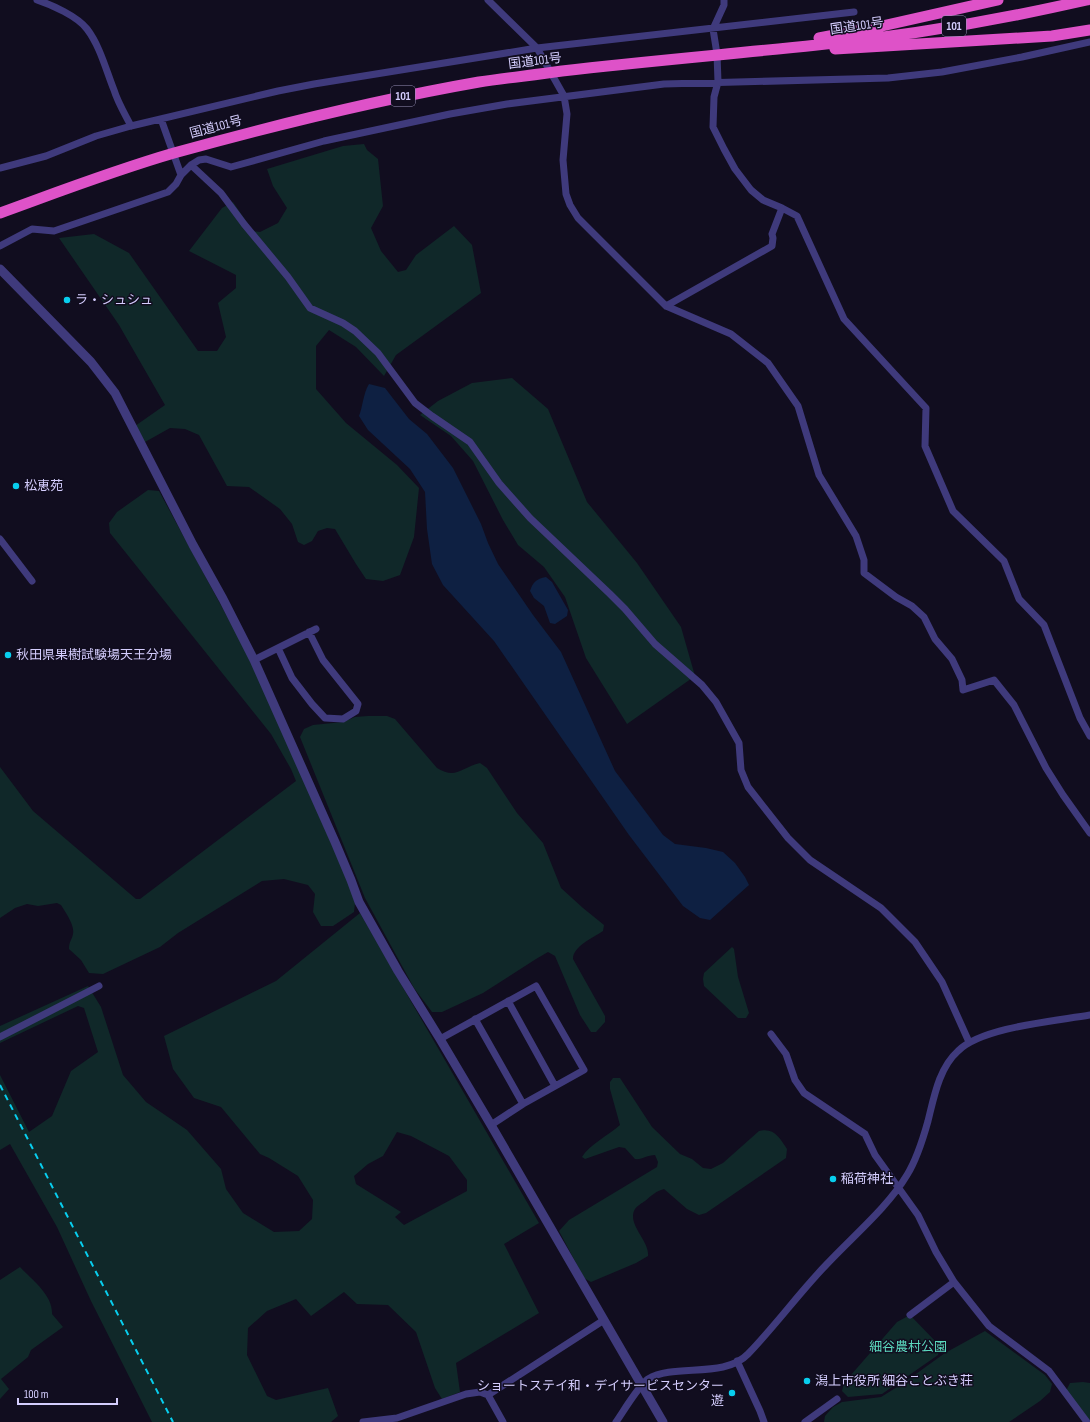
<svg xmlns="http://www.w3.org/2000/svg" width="1090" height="1422" font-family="'Sofia Sans Condensed','Noto Sans JP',sans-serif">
  <rect width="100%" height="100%" fill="#110d1f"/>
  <path fill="#102829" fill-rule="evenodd" d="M364 144 367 150 378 159 383 206 371 228 381 251 398 272 406 270 416 255 454 226 472 245 481 293 396 355 384 376 356 347 329 330 316 346V389L346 423 397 465 419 488 414 537 400 575 383 581 366 579 356 564 335 529 327 528 318 531 312 541 304 545 298 542 292 524 280 509 249 487 227 486 199 435 185 429 170 428 145 442 135 426 165 405 119 325 59 238 94 234 129 253 198 351H217L226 337 218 303 236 288V275L189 251 222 208 233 202 253 231 260 232 278 223 287 208 273 186 267 169 343 146Z
    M512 378 548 409 587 502 637 563 681 627 695 676 627 724 586 658 565 597 544 567 518 545 503 520 473 461 451 436 420 415 438 401 472 383Z
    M148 490 159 491 249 657 347 879 355 903 354 912 333 926H321L313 912 315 894 308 885 284 879 262 881 178 933 160 947 103 974 89 973 81 960 69 949C69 941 72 940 73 934 75 925 65 912 61 905L57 903 38 906 27 904 15 908 0 918V767L33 811 136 899H140L296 781 291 769 271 734 110 533 109 523 117 512Z
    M368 716H387L395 719 437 768C456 780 462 767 480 763L487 768 517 813 543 843 561 888 583 908 604 925 603 931C593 938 573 946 573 959L605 1016V1022L596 1032H591L580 1015 555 956 548 952 536 959 483 993 442 1012H432L414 988 365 898 300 737 304 729 313 725 343 722 355 717Z
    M360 913 539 1223 504 1244 539 1313 456 1363 460 1392 442 1399 435 1388 416 1332 388 1305 357 1304 344 1292 311 1316 296 1299 267 1311 248 1328 247 1355 267 1396 276 1400 328 1388 338 1416 331 1422H152L91 1301 57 1227 10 1144 0 1150V1075L29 1132 52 1116 71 1071 98 1052 84 1008 78 1006 0 1043V1026L88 986 101 1007 123 1075 146 1102 187 1130 221 1169 226 1189 243 1213 274 1232 299 1231 312 1219 313 1200 298 1176 269 1158 260 1154 221 1107 194 1098 173 1069 164 1036 276 981ZM397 1132 411 1136 449 1156 467 1180V1191L404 1225 395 1217 401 1212 356 1184 354 1176 368 1164 383 1156Z
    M732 947 734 949 738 977 749 1013 746 1018H738L704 986 703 979 704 973Z
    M613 1078H620L652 1127 680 1154 692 1159 703 1168 711 1169 723 1163 759 1131C774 1127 780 1138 787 1149L786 1158 706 1213 699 1215 687 1209 664 1189C656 1191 651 1196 645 1201 642 1203 637 1206 635 1209 626 1224 650 1241 648 1256L636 1263 591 1282 584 1278 559 1231 569 1220 657 1167 658 1162 655 1155C647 1155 642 1160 635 1159L625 1148 619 1147 585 1159 582 1157C589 1145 609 1135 620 1125L610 1089V1082Z
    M20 1267C32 1280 53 1295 52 1314L63 1327 31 1350 28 1357 1 1379 9 1389 0 1399V1280Z
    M910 1315 939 1345 938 1355 882 1394 848 1397 842 1391 844 1383 897 1322Z
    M985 1331 1045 1375 1052 1384 1050 1392 1040 1401 1009 1422H824L825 1416 833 1407 842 1402 881 1397 902 1384 945 1353Z
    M1083 1382 1090 1383V1421L1066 1391 1070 1383Z"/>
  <path fill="#0e2042" d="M369 384 385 388 409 419 427 434 453 468 481 524 488 543 498 564 533 615 561 652 615 771 663 835 675 844 706 848 723 852 735 863 745 877 749 885 710 920 700 918 683 906 629 835 494 641 443 585 432 564 427 529 425 492 410 469 368 430 359 416C363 406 363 394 369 384Z
    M546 577 552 582 568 610 567 616 555 624 550 623 544 606 534 598 530 591C533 582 536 579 546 577Z"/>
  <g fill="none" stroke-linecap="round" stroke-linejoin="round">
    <path stroke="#3f3a7c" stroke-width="7" d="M37 0C52 5 77 16 87 29 100 46 106 70 114 90 118 103 125 114 131 126
      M488 0 537 48 564 96 567 114 563 160 566 194 570 205 578 218 666 306 731 334 768 363 798 406 819 475 856 536 864 560V573L896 597 912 606 924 617 935 639 952 659 962 680 963 690 994 680 1014 705 1046 768 1063 795 1090 833
      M161 119 181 175
      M191 165 221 193 244 224 288 277 310 308 343 323 355 331 378 353 415 403 432 416 470 442 499 483 530 518 610 594 625 609 655 644 702 685 716 702 739 743 741 770 748 787 788 838 810 860 881 908 915 942 942 982 969 1042
      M0 168 46 156 96 136 131 126 278 91 314 84 537 48 854 12
      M782 208 797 216 844 319 926 408 925 446 953 511 1004 561 1019 599 1044 625 1080 718 1090 736
      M0 246 32 229 54 231 168 192 176 184 181 175 191 165 199 160 206 159 231 167 324 141 450 114 507 104 664 84 888 78 942 72 1022 57 1090 42
      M666 306 772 246 773 238 772 234 782 208 763 200 751 190 735 169 724 149 713 127 714 97 718 82 717 54 713 29 724 5V0
      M0 539 32 581
      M278 648 292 678 312 704 325 718 343 719 356 711 358 704 323 660 309 632
      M254 660 316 629
      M508 1001 555 1086
      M475 1019 523 1104
      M771 1034 786 1054 795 1080 804 1093 865 1134 875 1155 918 1215 936 1252 954 1282 989 1326 1049 1371 1087 1422
      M0 1037 99 986
      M440 1039 536 986 584 1070 523 1104 491 1125
      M910 1315 954 1282
      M737 1361 760 1411 764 1422
      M488 1395 604 1320
      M363 1422 397 1418 466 1394 480 1392 488 1395 503 1422
      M616 1422C623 1412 639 1385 648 1379 675 1363 724 1379 748 1354 776 1325 799 1293 826 1265 852 1237 888 1207 907 1175 917 1159 923 1139 928 1121 934 1097 939 1068 958 1051 982 1027 1056 1021 1090 1015
      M805 1422 837 1399"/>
    <path stroke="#3f3a7c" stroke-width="9" d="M0 269 91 362 115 393 193 545 223 599 254 660 335 842 351 880 359 902 398 971 440 1039 491 1125 663 1422"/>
    <path stroke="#de52c8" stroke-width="11" d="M819 38 882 26 998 0
      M835 49 1052 36 1090 30
      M0 213C58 192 115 170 174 153 275 125 376 100 479 82 506 78 534 75 562 71 647 61 732 54 817 45 907 36 999 20 1087 0"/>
    <path stroke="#08ceee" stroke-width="2" stroke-dasharray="6 5" stroke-linecap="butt" d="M0 1085 173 1422"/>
  </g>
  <g fill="#08ceee" stroke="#110d1f" stroke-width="1.5">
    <circle cx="67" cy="300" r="4"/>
    <circle cx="16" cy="486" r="4"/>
    <circle cx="8" cy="655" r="4"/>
    <circle cx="833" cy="1179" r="4"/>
    <circle cx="807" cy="1381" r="4"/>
    <circle cx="732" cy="1393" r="4"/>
  </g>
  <g text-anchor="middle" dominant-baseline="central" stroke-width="3" stroke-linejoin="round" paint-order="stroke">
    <g fill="#110d1f" stroke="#9a93ba" stroke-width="1">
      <rect x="942" y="16" width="24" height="20" rx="3"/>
      <rect x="391" y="86" width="24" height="20" rx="3"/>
    </g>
    <g font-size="12" font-weight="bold" fill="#d4cdfd">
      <text x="954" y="26">101</text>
      <text x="403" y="96">101</text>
    </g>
    <g font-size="13" fill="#d4cdfd" stroke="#110d1f">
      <text transform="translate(857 26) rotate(-8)">国道101号</text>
      <text transform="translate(535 61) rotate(-7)">国道101号</text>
      <text transform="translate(216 127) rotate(-15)">国道101号</text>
    </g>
    <g font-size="13" fill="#d4cdfd" stroke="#110d1f" text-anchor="start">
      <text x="75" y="300">ラ・シュシュ</text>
      <text x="24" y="486">松恵苑</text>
      <text x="16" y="655">秋田県果樹試験場天王分場</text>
      <text x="841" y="1179">稲荷神社</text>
      <text x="815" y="1381">潟上市役所 細谷ことぶき荘</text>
      <text x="724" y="1386" text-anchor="end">ショートステイ和・デイサービスセンター<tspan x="724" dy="15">遊</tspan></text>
    </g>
    <g font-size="13" fill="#5cdabf" stroke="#110d1f">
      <text x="908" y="1347">細谷農村公園</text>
    </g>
  </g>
  <path d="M18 1398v6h99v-6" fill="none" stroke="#d4cdfd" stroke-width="2"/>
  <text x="24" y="1398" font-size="12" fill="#d4cdfd" stroke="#110d1f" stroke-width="3" paint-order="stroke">100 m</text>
</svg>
